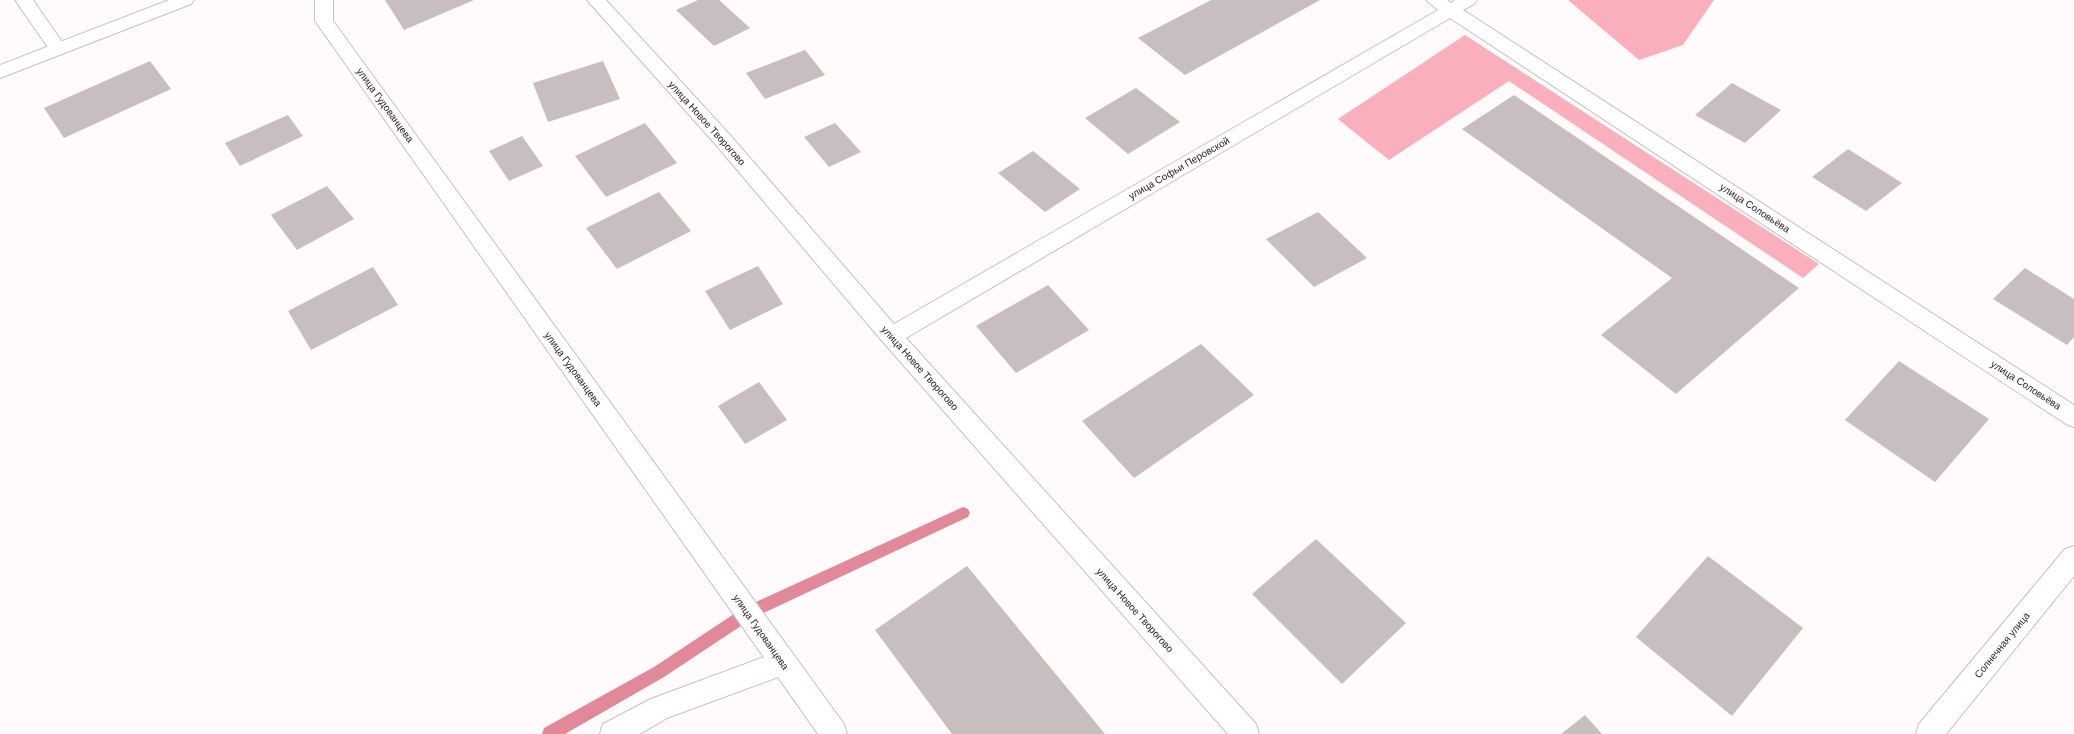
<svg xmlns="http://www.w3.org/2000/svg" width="2074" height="734" font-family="Arial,sans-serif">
  <rect width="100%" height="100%" fill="#fffafb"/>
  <path fill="#fab0bc" d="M1568 0H1714L1683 45 1639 60Z
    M1465 35 1819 264 1803 278 1509 81 1389 160 1338 119Z"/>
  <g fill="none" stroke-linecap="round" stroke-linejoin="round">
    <path fill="#e18899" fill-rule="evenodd" d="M963 507 968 509 970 513 968 517 753 618 664 677 565 734H542L544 728 654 667 743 608Z"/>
  </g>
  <path fill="#c9bebf" d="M385 0H474L404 30Z
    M698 0H719L750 28 714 46 676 10Z
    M1211 0H1320L1185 75 1138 38Z
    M805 50 825 75 765 99 746 73Z
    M150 61 171 89 64 138 44 108Z
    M603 61 620 99 548 122 533 83Z
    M1732 83 1781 110 1745 143 1695 115Z
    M1136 88 1180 122 1128 154 1085 118Z
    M1514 95 1799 288 1676 394 1601 335 1672 278 1462 129Z
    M288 115 303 136 240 166 225 143Z
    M645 123 677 163 606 197 575 156Z
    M835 123 861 152 829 167 804 137Z
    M522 136 543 166 509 181 489 151Z
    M1848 149 1902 183 1866 211 1812 177Z
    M1033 151 1080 189 1045 212 998 173Z
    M327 186 354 219 297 250 271 215Z
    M659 192 691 231 617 269 586 228Z
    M1318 212 1367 258 1314 287 1266 239Z
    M758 266 783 304 730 330 705 291Z
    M373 267 398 305 311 350 288 311Z
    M2025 268 2074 299V337L2067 345 1993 299Z
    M1048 285 1089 330 1016 373 976 326Z
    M1201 344 1254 395 1134 478 1082 421Z
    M1899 361 1989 419 1935 482 1845 420Z
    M759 382 787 420 745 444 718 406Z
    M1316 539 1406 623 1342 684 1252 594Z
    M1708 556 1803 628 1732 716 1636 637Z
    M967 566 1105 734H952L875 630Z
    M1585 715 1602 734H1561Z"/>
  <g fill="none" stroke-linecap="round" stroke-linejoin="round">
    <g stroke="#cabfc1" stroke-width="2">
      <path id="lane" d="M15 0H33L67 49 64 53 58 55 52 53Z
        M783 650 792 654 796 663 792 672 667 718 640 734H600L603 724 651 699Z"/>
    </g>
    <g stroke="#cabfc1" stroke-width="2">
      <path id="street" d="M169 0H194L191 4 0 78V65Z
        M587 0H606L730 135 894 324 1438 10 1426 0H1447L1451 3 1455 0H1477L1474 4 1463 10 2074 405V427L2066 424 1450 18 906 338 1256 724 1259 734H1228L883 342 716 145Z
        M2074 546V576L1946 734H1916L1919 724 2065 549Z"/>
    </g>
    <g stroke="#cabfc1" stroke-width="2">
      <path id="secondary" d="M315 0H333V21L844 724 847 734H818L318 25 315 21Z"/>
    </g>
    <use href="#lane" fill="#fff" fill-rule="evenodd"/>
    <use href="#street" fill="#fff" fill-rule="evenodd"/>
    <use href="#secondary" fill="#fff" fill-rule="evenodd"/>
  </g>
  <g text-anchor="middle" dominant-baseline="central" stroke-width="3.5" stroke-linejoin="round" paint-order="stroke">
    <g font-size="10" fill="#272424" stroke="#fffafb">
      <text transform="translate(385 105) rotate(54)">улица Гудованцева</text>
      <text transform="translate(707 123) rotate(48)">улица Новое Творогово</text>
      <text transform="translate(1179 168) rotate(-30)">улица Софьи Перовской</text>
      <text transform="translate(1755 208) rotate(33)">улица Соловьёва</text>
      <text transform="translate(920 368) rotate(48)">улица Новое Творогово</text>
      <text transform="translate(573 369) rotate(54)">улица Гудованцева</text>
      <text transform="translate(2026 385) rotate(33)">улица Соловьёва</text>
      <text transform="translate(1135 610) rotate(48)">улица Новое Творогово</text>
      <text transform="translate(761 632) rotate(55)">улица Гудованцева</text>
      <text transform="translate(2002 645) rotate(-51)">Солнечная улица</text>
    </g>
  </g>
</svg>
